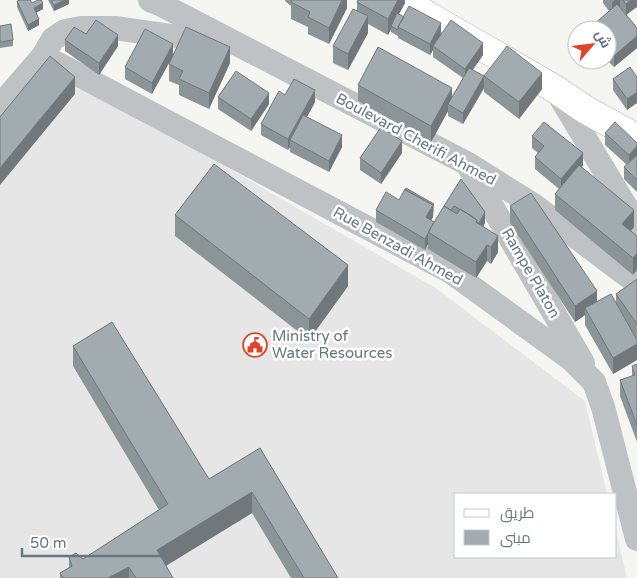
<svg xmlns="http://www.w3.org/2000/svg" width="637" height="578" font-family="'Varela Round',Cairo,sans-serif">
  <rect width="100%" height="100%" fill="#f5f5f1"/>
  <path fill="#e5e6e5" d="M47 63 437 289 585 401 607 494H456V557H616V531L627 578H0V118Z"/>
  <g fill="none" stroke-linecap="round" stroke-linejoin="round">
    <g stroke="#b1b6b9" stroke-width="29">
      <path id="major" d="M401 0 555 89 586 110 626 132 637 142"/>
    </g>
    <path stroke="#bec2c5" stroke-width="24" d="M150 0 160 4 468 164 535 206 637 283
      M43 56 451 272 571 359 594 382 603 407 637 539
      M556 90 637 225
      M0 106 43 56 53 39 65 31 81 28H115L170 36 185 35 209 29
      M469 167 583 363"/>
    <use href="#major" stroke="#fff" stroke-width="28"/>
  </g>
  <path fill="#8b9497" d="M48 0H69V4L54 11Z
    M285 0H347V8L329 44 308 34V27L291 19V6L285 1Z
    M405 0V3L399 14 483 55 473 70 484 76 542 89 519 119 484 92V88L463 124 448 116V111L431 142 358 101V85L452 98 463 78 433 57V50L430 55 398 38V36L391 32V29L388 35 368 24V33L348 70 333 63V46L357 10V2Z
    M603 0H637L627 15 637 28V48L614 67 607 60V30H590V28L609 11 603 3Z
    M17 1 32 3 43 9 36 12 39 25 28 31 17 7Z
    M0 26 13 40V46L0 48Z
    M86 34 118 46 99 75 65 51V40Z
    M173 44 152 94 125 79V67Z
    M230 63 209 109 179 95V85L169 81V64Z
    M630 67 627 110 613 90V79Z
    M285 95 315 102 307 117 342 147 329 172 290 152V147L288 150 261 135V124Z
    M218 97 269 104 251 131 218 109Z
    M605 133 637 143V192L624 179V167L627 165 605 145Z
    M532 136 583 165 581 167 634 227 631 231 637 236 633 275 555 210V194L559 189 535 169V157L538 153 532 148Z
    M402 153 381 184 360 170V158Z
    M461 179 485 223 483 226 498 252 491 264 487 261 476 278 428 249V244L425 250 376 222V210L399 200 434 210 433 211V217L431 220 434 222Z
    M510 206 597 302H616V294L637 280V360L613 374 585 325V315L575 322 510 223Z
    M175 215 348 286 309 340 175 236Z
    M73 346 209 479 260 448 338 578H291L252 513 166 566 173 578H60V573L69 568V557L83 559 159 510 73 366Z
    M637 364V442L620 396V380L632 376V366Z"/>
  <path fill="#71787b" d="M65 0H69V4L54 11V5Z
    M342 0H347V8L329 44V28Z
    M398 0H405V3L392 27 391 26V29L388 35V19Z
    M615 0H620V7L612 14V3Z
    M631 0H637V7L626 15V4Z
    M43 3V9L34 14V8Z
    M368 16V33L348 70V54Z
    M39 19V25L28 31V25Z
    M441 23V34L433 46V50L430 55V44Z
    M118 35V46L99 75V63Z
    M637 36V48L614 67V56Z
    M483 43V55L465 80V69Z
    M173 44V56L152 94V83Z
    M230 47V63L209 109V93Z
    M542 73V89L519 119V102Z
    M484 76V88L463 124V113Z
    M75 77V94L0 185V168Z
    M452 88V105L448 104V111L431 142V126Z
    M315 90V102L293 142 290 140V147L288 150V139Z
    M637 92V103L627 110V99Z
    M269 93V104L251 131V119Z
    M342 135V147L329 172V161Z
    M402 141V153L381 184V173Z
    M637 146V157L629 166V155Z
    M583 153V165L561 191V179Z
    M434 204 433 217 426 229V217Z
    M634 210V227L622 241V224Z
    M485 212V223L479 235V223Z
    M428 233V244L425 250V239Z
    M498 236V252L491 264V247Z
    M487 245V261L476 278V262Z
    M637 253V270L633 275V258Z
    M348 265V286L309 340V319Z
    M597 291V307L585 308V315L575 322V306Z
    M637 344V360L613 374V358Z
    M252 492V513L157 571V550Z
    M129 567V578H108Z"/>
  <path fill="#a2acb0" stroke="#71787b" d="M20 0H30L32 3 38 0H41L43 3 34 8 39 19 28 25 17 1Z
    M51 0H65L54 5Z
    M292 0H342L329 28 308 17 310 12 291 2Z
    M358 0H398L388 19 357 2Z
    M623 0H631L626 4Z
    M617 4 637 28V36L614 56 607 48V30H592L590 28Z
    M409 6 441 23 430 44 398 27Z
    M353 9 368 16 348 54 333 46Z
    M397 13 404 17 398 27V30L391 26Z
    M96 20 118 35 99 63 65 40 74 27 86 34Z
    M451 20 483 43 465 69 433 46Z
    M11 24 13 40 0 42V26Z
    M186 27 230 47 209 93 179 79 183 71 169 64Z
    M145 29 173 44 152 83 125 67Z
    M507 46 542 73 519 102 484 76Z
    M378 47 452 88 431 126 358 85Z
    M50 56 75 77 0 168V117Z
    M630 67 637 77V92L627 99 613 79Z
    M469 68 484 76 463 113 448 104Z
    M236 71 269 93 251 119 218 97Z
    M294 79 315 90 288 139 261 124 279 91 285 95Z
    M303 115 342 135 329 161 290 140Z
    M544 122 583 153 561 179 535 157 544 146 532 136Z
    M615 122 637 143V146L629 155 605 133Z
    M381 127 402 141 381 173 360 158Z
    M637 155V180L624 167Z
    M214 164 348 265 309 319 175 215Z
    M579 165 634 210 622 224 637 236V253L633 258 555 194Z
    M461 179 485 212 479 223H477V220L472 217V216L454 206 451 210 444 206Z
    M406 188 434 204 433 205 405 190Z
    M405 189 433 205 426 217 434 222 425 239 376 210 386 192 399 200Z
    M531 193 597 291 575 306 510 206Z
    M444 206 457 214 460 209 477 220 476 222 498 236 491 247 487 245 476 262 428 232Z
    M637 279V324L616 294Z
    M611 294 637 340V344L613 358 585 308Z
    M112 322 209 479 260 448 338 578H304L252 492 157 550 173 578H136L129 567 108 578H63L60 573 72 566 69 557 76 553 83 559 168 504 73 346Z
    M637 364V425L620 380 635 375 632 366Z"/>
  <defs>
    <g id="civic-ring" transform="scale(1.25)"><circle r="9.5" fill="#fff" stroke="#dc452a" stroke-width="1.5"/><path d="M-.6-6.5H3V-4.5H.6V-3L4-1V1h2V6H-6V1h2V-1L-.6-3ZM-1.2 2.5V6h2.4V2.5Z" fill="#dc452a"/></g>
  </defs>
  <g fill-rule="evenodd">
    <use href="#civic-ring" x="255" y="345"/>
  </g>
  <g text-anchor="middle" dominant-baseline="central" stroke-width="5" stroke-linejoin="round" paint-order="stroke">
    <g font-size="15" fill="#657781" stroke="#fff">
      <text transform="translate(416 139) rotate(28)">Boulevard Cherifi Ahmed</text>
      <text transform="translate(398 246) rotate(29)">Rue Benzadi Ahmed</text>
      <text transform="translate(531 273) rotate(60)">Rampe Platon</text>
    </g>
    <g font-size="15" fill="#657781" stroke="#fff" text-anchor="start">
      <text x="272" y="336">Ministry of<tspan x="272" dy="17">Water Resources</tspan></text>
    </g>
  </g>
  <rect x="454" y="493" width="162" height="65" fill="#ffffff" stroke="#c1c9cd"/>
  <rect x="464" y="509" width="25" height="8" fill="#ffffff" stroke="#c1c9cd"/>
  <text x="500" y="518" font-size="15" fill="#657781">طريق</text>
  <rect x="464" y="530" width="25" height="15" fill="#a2acb0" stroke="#c1c9cd"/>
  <text x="500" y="543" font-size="15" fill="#657781">مبنى</text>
  <g transform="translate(592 45) rotate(62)"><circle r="24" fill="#ffffff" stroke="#c1c9cd"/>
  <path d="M0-4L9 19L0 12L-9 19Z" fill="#dc452a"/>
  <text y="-8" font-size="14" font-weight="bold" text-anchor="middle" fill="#657781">ش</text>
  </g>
  <path d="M22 548v8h142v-8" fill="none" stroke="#657781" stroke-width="2.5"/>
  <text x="30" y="548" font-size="15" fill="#657781" stroke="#ffffff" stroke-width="4" paint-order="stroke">50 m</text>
</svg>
